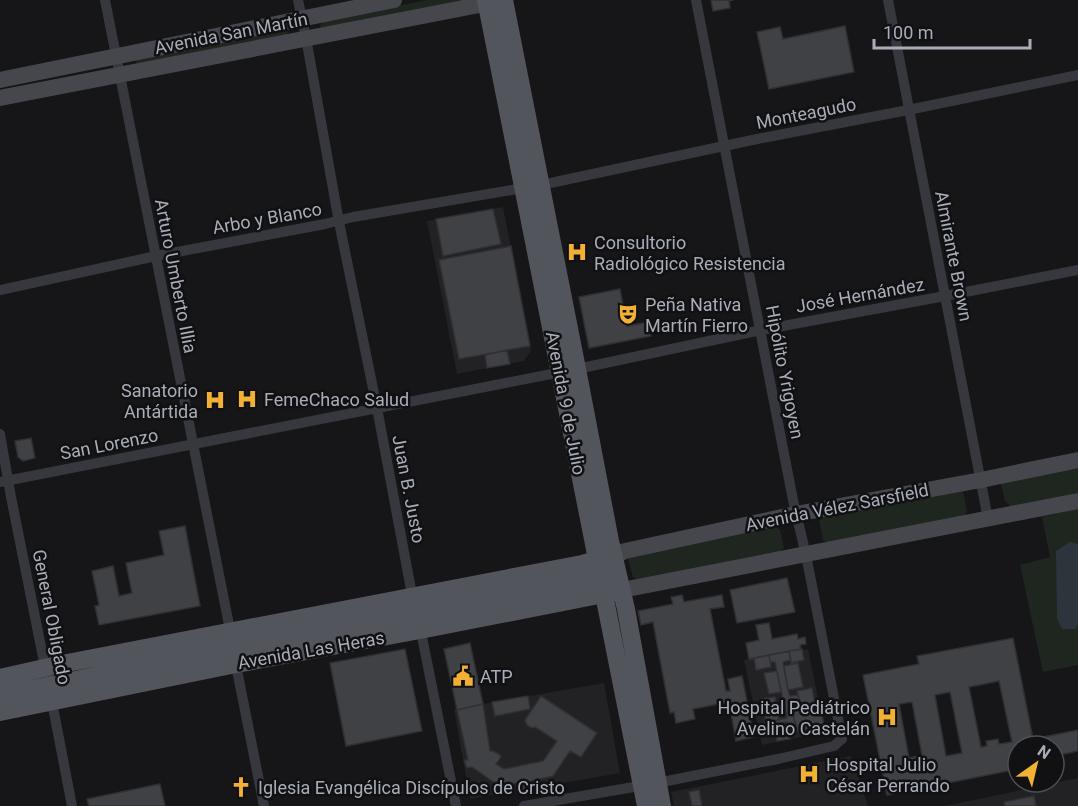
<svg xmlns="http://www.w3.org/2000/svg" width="1078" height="806" font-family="Roboto,sans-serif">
  <rect width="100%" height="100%" fill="#161618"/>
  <path fill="#222225" d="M503 207 531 351 524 361 457 374 427 221Z
    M808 649 824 727 804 731 805 736 762 745 744 660Z
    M604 683 620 773 470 799 454 709Z
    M851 756 868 806H674L671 792Z
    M1078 778V806H945Z"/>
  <path fill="#1e261f" d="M427 0H470L321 30 320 25 323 21Z
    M283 28 287 31 288 35 137 65 136 60Z
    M1078 464V495L1012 508 1005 501 1001 484Z
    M963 491 967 512 962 518 830 545 823 540 819 520 821 514Z
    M1078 509V665L1043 672 1020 565 1050 557 1042 517Z
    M771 523 780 530 784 548 775 555 641 583 633 577 628 559 633 552Z"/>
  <path fill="#2c353c" d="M1070 542 1078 544V625L1076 629H1062L1057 618 1056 551Z"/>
  <path fill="#404145" stroke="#303034" stroke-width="1.5" fill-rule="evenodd" d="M711 0H733L729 1 730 8 713 11Z
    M845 26 854 72 769 89 757 32 780 27 783 39Z
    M493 209 501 244 443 256 436 219Z
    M511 246 530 346 459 359 439 260Z
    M620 289 627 326 648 322 651 336 589 348 579 297Z
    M507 350 510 364 487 368 485 355Z
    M31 438 35 458 23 461 18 457 15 441Z
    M185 526 200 606 99 625 95 606 99 605 92 571 113 566 119 596 132 593 126 563 164 555 159 531Z
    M787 578 795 612 737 623 730 590Z
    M682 595 684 602 722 595 724 607 710 609 726 691H730L728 679 742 676 754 737 736 741 729 702 693 709 695 719 676 723 674 712 670 713 653 622 641 625 638 611 673 604 671 597Z
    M769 623 772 639 797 634 798 639 805 637 806 644 800 645 801 649 749 659 746 643 759 640 756 625Z
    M1013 638 1033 739 1078 730V751L1054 756V746H1043L1042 741 1035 743 1036 745 1033 746H1018V769L887 795 863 675 919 664 917 656ZM999 681 1012 742 999 744 998 739 986 741 987 746 981 747 969 687ZM950 692 962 753 946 756 935 695ZM912 702 922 755 909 758 899 704Z
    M470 643 483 704 457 710 444 649Z
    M405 649 422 731 346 746 330 663Z
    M802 649 804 660 791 663 789 651Z
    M789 651 791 660 783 662 788 690 790 696 798 695 799 699 791 701 796 729 789 731 787 722 773 725 772 721 787 718 775 662H770L769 655Z
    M769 655 771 667 756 670 754 658Z
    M798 663 803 687 788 690 784 666Z
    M777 671 781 692 769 694 764 673Z
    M812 688 815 704 820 703 824 726 797 732 792 708 801 707 797 691Z
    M528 696 530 709 495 716 492 702Z
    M541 696 597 733 581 757 570 751 553 776 531 781 532 788 523 790 522 782 499 786 472 767 467 768 464 760H468L457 710 483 704 490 751H493L500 755 501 757 496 764 504 769 543 761 557 741 535 727 532 728 527 725 525 720Z
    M775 697 779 720 772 721 775 733 760 735 758 724 766 722 761 699Z
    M788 729 790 739 777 741 775 731Z
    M160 784 165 806H89L87 799Z
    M699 790 702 806H692L689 792Z
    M1034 796 1036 806H1005L1004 802Z"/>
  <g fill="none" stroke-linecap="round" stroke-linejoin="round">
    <path stroke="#37383d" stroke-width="10" d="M105 0 231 635
      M298 0 306 38 339 222 377 408 413 600
      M888 0 988 519
      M0 290 156 256 325 224 353 217 541 185 757 139 908 110 1078 75
      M0 434 11 497 46 672
      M0 482 577 369 761 330 945 296 1078 270
      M420 627 456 806
      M235 660 264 806
      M51 697 72 806
      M524 806 657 783 778 759 834 746 842 739 806 555 793 500 696 0"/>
    <path stroke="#45474d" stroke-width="16" d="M0 80 394 0
      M0 98 500 1
      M613 556 625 551 796 514 981 480 1078 460
      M622 590 1078 501"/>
    <path stroke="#53555c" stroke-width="18" d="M486 0C538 269 594 537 646 806
      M504 0 577 369 610 541 626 609 662 806
      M0 678 62 664 582 564 608 557
      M0 696 242 645 432 611 600 577
      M0 712 236 664 420 630 614 592"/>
  </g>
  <defs>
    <g id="hospital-bare" transform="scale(1.62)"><path d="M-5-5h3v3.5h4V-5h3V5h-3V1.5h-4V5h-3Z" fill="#f2b134" stroke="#111113" stroke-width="2.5" paint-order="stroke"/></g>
    <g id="theatre-bare" transform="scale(1.62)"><path d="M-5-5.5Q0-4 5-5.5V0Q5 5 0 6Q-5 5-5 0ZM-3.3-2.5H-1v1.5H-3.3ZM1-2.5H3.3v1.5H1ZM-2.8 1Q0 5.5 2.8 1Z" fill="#f2b134" stroke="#111113" stroke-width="2.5" paint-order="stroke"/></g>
    <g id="civic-bare" transform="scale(1.62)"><path d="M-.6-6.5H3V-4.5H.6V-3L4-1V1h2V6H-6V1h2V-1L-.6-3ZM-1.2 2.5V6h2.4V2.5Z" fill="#f2b134" stroke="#111113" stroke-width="2.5" paint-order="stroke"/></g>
    <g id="church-bare" transform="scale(1.62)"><path d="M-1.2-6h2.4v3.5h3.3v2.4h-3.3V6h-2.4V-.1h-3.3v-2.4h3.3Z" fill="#f2b134" stroke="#111113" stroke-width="2.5" paint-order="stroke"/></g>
  </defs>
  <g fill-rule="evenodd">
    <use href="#hospital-bare" x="577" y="252"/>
    <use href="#theatre-bare" x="628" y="314"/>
    <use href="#hospital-bare" x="247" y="399"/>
    <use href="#hospital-bare" x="215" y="400"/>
    <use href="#civic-bare" x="463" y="676"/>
    <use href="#hospital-bare" x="887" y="717"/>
    <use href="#hospital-bare" x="809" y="774"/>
    <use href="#church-bare" x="241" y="787"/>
  </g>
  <g text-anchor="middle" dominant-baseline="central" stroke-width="5" stroke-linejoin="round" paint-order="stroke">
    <g font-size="18" fill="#a8adb8" stroke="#111113">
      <text transform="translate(231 33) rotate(-11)">Avenida San Martín</text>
      <text transform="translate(806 113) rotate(-11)">Monteagudo</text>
      <text transform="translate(267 218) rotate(-10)">Arbo y Blanco</text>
      <text transform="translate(954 256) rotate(79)">Almirante Brown</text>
      <text transform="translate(176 276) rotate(79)">Arturo Umberto Illia</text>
      <text transform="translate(860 295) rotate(-10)">José Hernández</text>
      <text transform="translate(785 372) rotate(79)">Hipólito Yrigoyen</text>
      <text transform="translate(566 403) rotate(79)">Avenida 9 de Julio</text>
      <text transform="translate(109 444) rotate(-11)">San Lorenzo</text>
      <text transform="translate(409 489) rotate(79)">Juan B. Justo</text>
      <text transform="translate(837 507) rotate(-11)">Avenida Vélez Sarsfield</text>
      <text transform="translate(52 617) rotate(79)">General Obligado</text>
      <text transform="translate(311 650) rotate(-10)">Avenida Las Heras</text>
    </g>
    <g font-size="18" fill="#a8adb8" stroke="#111113" text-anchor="start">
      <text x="594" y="242">Consultorio<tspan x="594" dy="21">Radiológico Resistencia</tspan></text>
      <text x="645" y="304">Peña Nativa<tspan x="645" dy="21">Martín Fierro</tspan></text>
      <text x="198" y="390" text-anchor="end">Sanatorio<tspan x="198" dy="21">Antártida</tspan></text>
      <text x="264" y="399">FemeChaco Salud</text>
      <text x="480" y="676">ATP</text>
      <text x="870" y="707" text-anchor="end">Hospital Pediátrico<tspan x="870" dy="21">Avelino Castelán</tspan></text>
      <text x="826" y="764">Hospital Julio<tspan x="826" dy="21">César Perrando</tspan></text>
      <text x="258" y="787">Iglesia Evangélica Discípulos de Cristo</text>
    </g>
  </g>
  <g transform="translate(1036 764) rotate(34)"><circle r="28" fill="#111113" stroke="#4d4f55" stroke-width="1.5"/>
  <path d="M0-4.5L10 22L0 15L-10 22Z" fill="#f2b134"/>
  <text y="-9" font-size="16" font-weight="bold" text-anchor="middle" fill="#a8adb8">N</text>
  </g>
  <path d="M874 39v9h156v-9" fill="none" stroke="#a8adb8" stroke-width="3"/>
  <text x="883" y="39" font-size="18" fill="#a8adb8" stroke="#111113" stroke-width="4.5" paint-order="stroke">100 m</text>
</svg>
